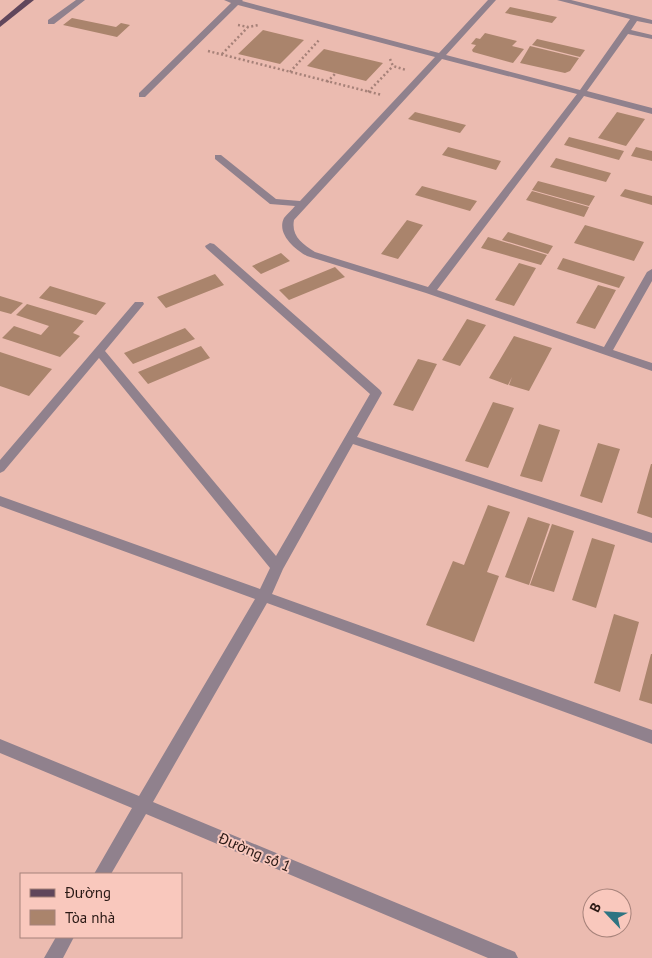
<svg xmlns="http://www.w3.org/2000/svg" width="652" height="958" font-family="'PT Sans',sans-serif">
  <rect width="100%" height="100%" fill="#ebbbb0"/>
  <path fill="#aa846c" d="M510 7 557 17 552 23 505 13Z
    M72 18 116 27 121 23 130 25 117 37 63 25Z
    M263 30 304 40 280 64 238 54Z
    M485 33 517 41 512 46 524 49 513 63 473 52 472 50 476 45 471 44 476 38 480 39Z
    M537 39 585 50 580 57 532 45Z
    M530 46 579 58 570 71 565 73 520 63Z
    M324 49 383 63 366 81 307 66Z
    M415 112 466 125 460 133 408 119Z
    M617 112 645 119 626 146 598 138Z
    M569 137 624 151 619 160 564 145Z
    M448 147 501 161 496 170 442 155Z
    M636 147 652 151V161L631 156Z
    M556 158 611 173 606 182 550 167Z
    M538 181 595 196 589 206 532 190Z
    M422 186 477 201 470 211 415 195Z
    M625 189 652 196V205L620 196Z
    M532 191 589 207 584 217 526 200Z
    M407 220 423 225 398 259 381 254Z
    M585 225 644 242 634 261 574 243Z
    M508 232 553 246 548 254 502 240Z
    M488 237 547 255 541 265 481 248Z
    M281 253 290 261 261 274 252 266Z
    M563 258 625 277 619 288 557 269Z
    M519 263 536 268 514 306 495 300Z
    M335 267 345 277 289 300 279 290Z
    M215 274 224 285 166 308 157 297Z
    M598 285 616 290 595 329 576 323Z
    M50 286 106 303 96 315 39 298Z
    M0 296 23 303 11 314 0 311Z
    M27 304 84 321 73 333 80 336 60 357 2 338 14 326 41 335 49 326 16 315Z
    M467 319 486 325 460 366 442 360Z
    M185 328 195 339 133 364 124 353Z
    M514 336 552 348 529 391 509 385 512 377 508 385 489 378Z
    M201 346 210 358 148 384 138 372Z
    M0 352 52 369 29 396 0 386Z
    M418 359 437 364 413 411 393 405Z
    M493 402 514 408 488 468 465 461Z
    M539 424 560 430 542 482 520 476Z
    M598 443 620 449 602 503 580 496Z
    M651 464H652V518L637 513Z
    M488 505 510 512 487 572 499 576 474 642 426 625 453 561 464 565Z
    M528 517 550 524 529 585 505 577Z
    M552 524 574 531 554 592 530 585Z
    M592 538 615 545 596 608 572 600Z
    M614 614 639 622 620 692 594 683Z
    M651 654H652V704L639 700Z"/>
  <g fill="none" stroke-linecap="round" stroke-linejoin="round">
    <path stroke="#a68178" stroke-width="2.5" stroke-dasharray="2 2.5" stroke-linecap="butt" d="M238 25 248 27 259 25
      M208 51 382 95
      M222 54 248 27
      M390 59 393 66 406 70
      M290 72 320 39
      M327 82 335 74
      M368 92 393 66"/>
    <path fill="#90818d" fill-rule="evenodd" d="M76 0H85L54 24H48V20Z
      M224 0H243L242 1 439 53 488 0H496L446 55 580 90 630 19 557 0H571L652 20V24L637 21 631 30 652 35V39L628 34 587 91 652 108V114L584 96 437 290 604 347 647 272 652 269V281L613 350 652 363V371L426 293 307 256C296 250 276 234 284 218 287 214 292 210 295 206L270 204 215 159V155H221L276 199 300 201 435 57 238 5 145 97H139V93L231 3ZM442 59 577 94 428 287 315 252C302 244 291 236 294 220Z
      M210 243 214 244 380 390 382 393 357 437 652 533V543L353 444 283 569 272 594 652 730V744L267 603 153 802 515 952 518 958H488L146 814 111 874H94L132 808 0 753V739L139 796 255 599 0 506V496L260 589 270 568 99 358 4 471 0 473V460L135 302H143L144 304 105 351 276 556 370 394 206 248 205 246Z
      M56 937H74L63 958H44Z"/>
    <path fill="#60465b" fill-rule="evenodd" d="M25 0H34L0 27V21Z"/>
  </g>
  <g text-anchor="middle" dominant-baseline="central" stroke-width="4" stroke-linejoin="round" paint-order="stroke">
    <g font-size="15" fill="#2a1915" stroke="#f9c8bd">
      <text transform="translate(255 852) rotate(23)">Đường số 1</text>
    </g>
  </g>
  <rect x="20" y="873" width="162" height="65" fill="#f9c8bd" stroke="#a6827a"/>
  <rect x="30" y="889" width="25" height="8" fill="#60465b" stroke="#a6827a"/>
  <text x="65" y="898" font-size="15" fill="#2a1915">Đường</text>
  <rect x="30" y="910" width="25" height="15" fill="#aa846c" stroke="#a6827a"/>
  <text x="65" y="923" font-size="15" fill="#2a1915">Tòa nhà</text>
  <g transform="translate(607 913) rotate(295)"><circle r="24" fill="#f9c8bd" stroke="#a6827a"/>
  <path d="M0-4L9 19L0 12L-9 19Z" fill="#2e7482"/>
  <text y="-8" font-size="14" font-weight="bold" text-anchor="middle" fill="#2a1915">B</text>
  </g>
</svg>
